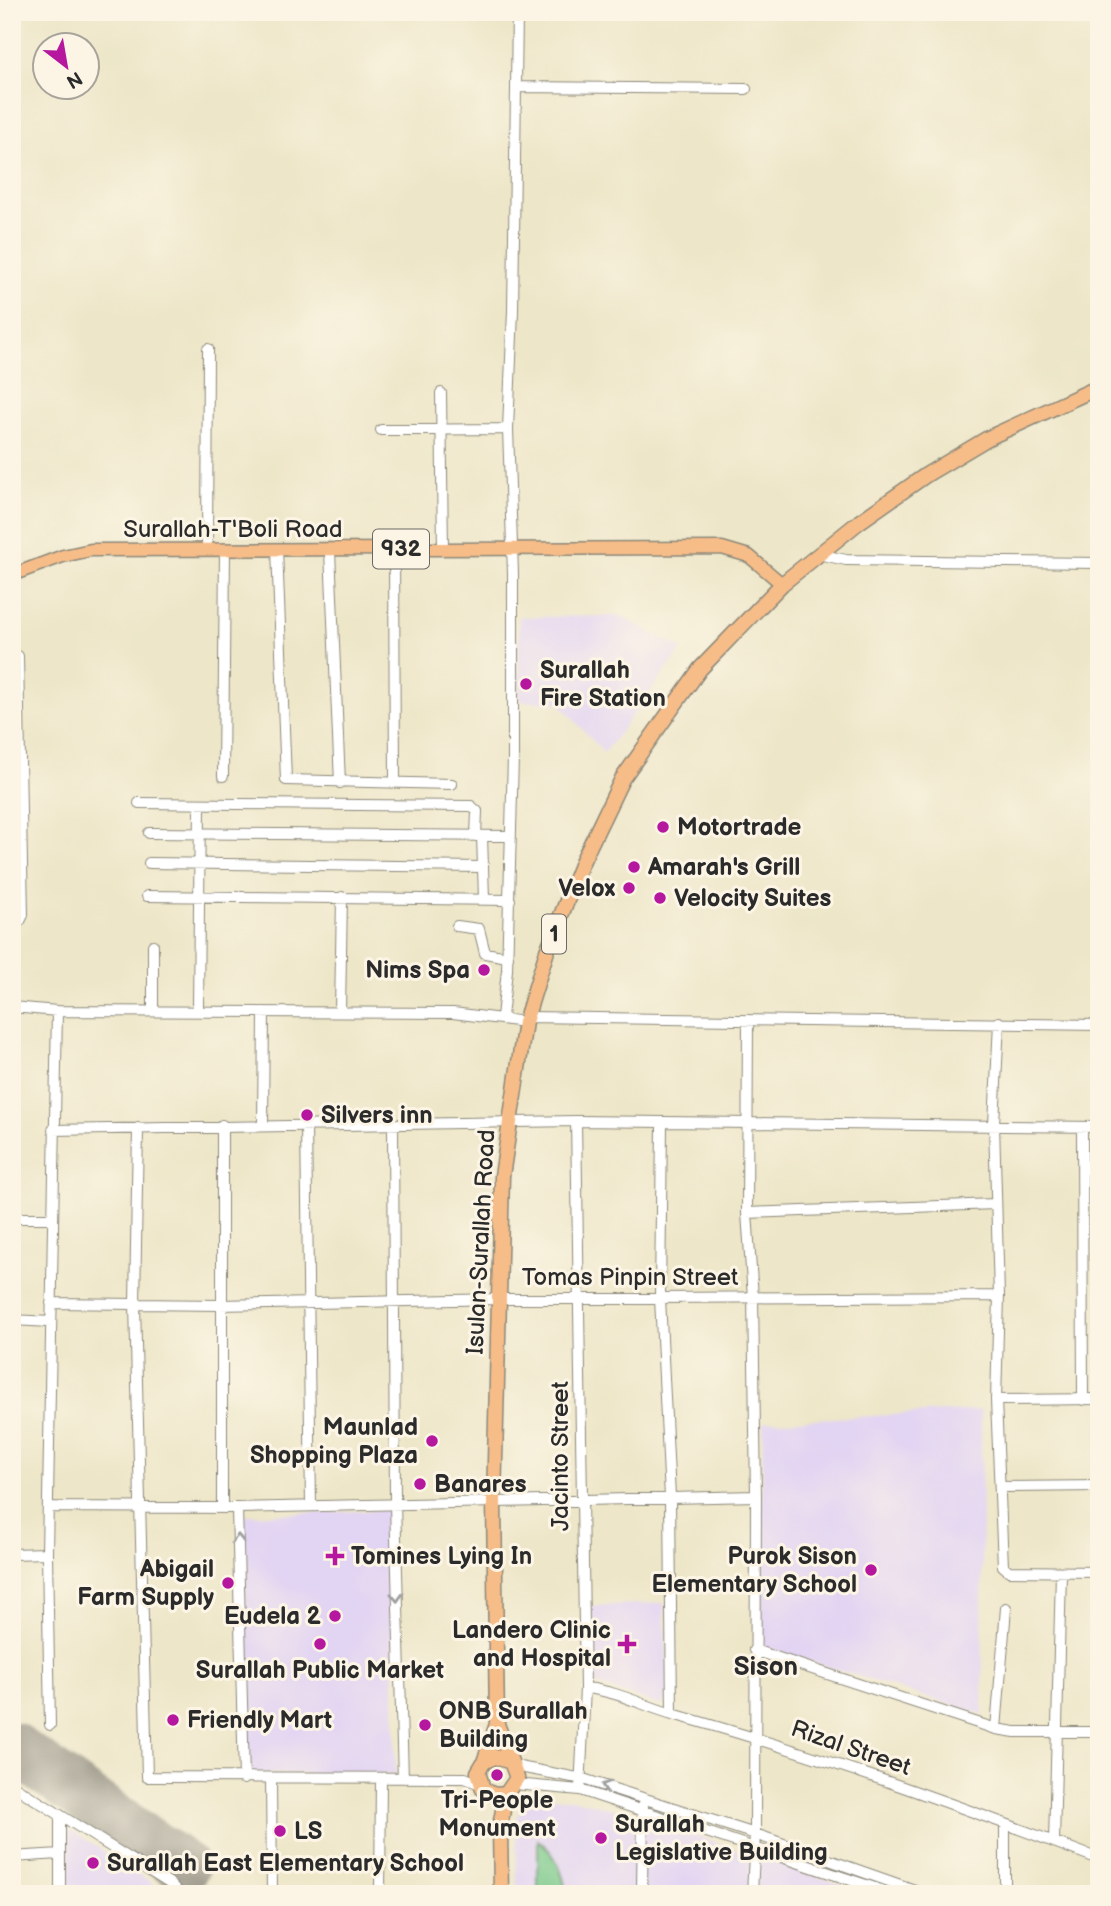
<svg xmlns="http://www.w3.org/2000/svg" width="1111" height="1906" font-family="'Balsamiq Sans',sans-serif">
  <rect width="100%" height="100%" fill="#fcf5e5"/>
  <filter id="ink" filterUnits="userSpaceOnUse"><feTurbulence type="fractalNoise" baseFrequency=".0143" numOctaves="2"/><feDisplacementMap in="SourceGraphic" scale="14" xChannelSelector="R" yChannelSelector="G"/><feConvolveMatrix kernelMatrix="1 2 1 2 8 2 1 2 1" color-interpolation-filters="sRGB"/></filter>
  <filter id="wash" filterUnits="userSpaceOnUse"><feTurbulence type="fractalNoise" baseFrequency=".00686" numOctaves="4" result="noise"/><feDisplacementMap in="SourceGraphic" scale="28" xChannelSelector="R" yChannelSelector="G"/><feGaussianBlur stdDeviation="1.57" result="paint"/><feColorMatrix in="noise" values="0 0 0 0 0 0 0 0 0 0 0 0 0 0 0 0 0 1.4 0 .05"/><feComposite in="paint" operator="in"/></filter>
  <g filter="url(#wash)">
    <rect width="100%" height="100%" fill="#ede6c8"/>
    <path fill="#e2d4f3" d="M621 616 682 649 604 753 559 703 519 701V617Z
      M981 1410 983 1715 761 1646 763 1422Z
      M390 1510 396 1774H247L245 1515Z
      M664 1603 669 1694 662 1706 588 1682V1606Z
      M537 1796 578 1800 628 1813 869 1894H517L516 1825 519 1811Z
      M68 1831 74 1832 169 1894H63L64 1833Z"/>
    <path fill="#76c788" stroke="#50795a" stroke-width="2" d="M538 1840C557 1854 562 1871 567 1894H538Z"/>
    <g fill="none" stroke-linecap="round" stroke-linejoin="round">
      <path stroke="#8c887a" stroke-width="51" d="M12 1747 184 1867"/>
    </g>
  </g>
  <g filter="url(#ink)">
    <g fill="none" stroke-linecap="round" stroke-linejoin="round">
      <g stroke="#8c887a" stroke-width="12">
        <path id="minor" d="M516 87 746 89
          M441 393 443 549
          M381 430 508 429
          M277 549 286 780 452 784
          M394 549 395 783
          M207 550 208 349
          M330 551 340 783
          M818 554 846 560 1099 563
          M223 776 225 550
          M139 803 471 806 477 811 476 836
          M149 833 511 836
          M149 863 483 867 482 836
          M483 867 484 899
          M147 896 510 900
          M12 924 20 921 23 915 18 656
          M457 926 479 929 485 953 508 957
          M153 945V1009
          M12 1007 57 1011 453 1013 525 1022
          M198 1009 200 805
          M340 1012 342 897
          M502 1017 507 970 513 758V574L508 429 513 311 517 12
          M527 1017 1099 1025
          M748 1020 747 1213 753 1297 756 1496 755 1834 752 1894
          M999 1022 994 1124 999 1296 996 1400 1003 1566 1009 1571 1099 1572
          M576 1121 585 1688 580 1790
          M662 1124 660 1298 670 1497 672 1714
          M222 1125V1508
          M263 1125 264 1012
          M306 1125 311 1506
          M393 1125 395 1504 403 1778
          M1082 1127 1083 1400
          M138 1128 135 1304 147 1777 465 1778 480 1784
          M53 1130 576 1121 1099 1127
          M747 1213 996 1204
          M12 1218H51
          M51 1303 220 1305 500 1299 999 1296
          M12 1320 51 1322
          M996 1400 1099 1399
          M1000 1487 1099 1486
          M50 1507 237 1508 756 1496
          M237 1508 244 1779
          M12 1554 47 1553
          M754 1650 996 1729 1015 1732H1099
          M585 1688C619 1691 645 1707 676 1715 819 1755 960 1806 1099 1859
          M50 1725 47 1553 57 1011
          M996 1729 1006 1608
          M514 1766 583 1779 755 1834 926 1894
          M271 1778 272 1894
          M515 1784 580 1790 893 1894
          M12 1785 169 1883 180 1894
          M1054 1842 1061 1573
          M12 1857 60 1854
          M60 1894V1816
          M380 1894 381 1779
          M642 1894 643 1806
          M1005 1894V1824"/>
      </g>
      <g stroke="#8c887a" stroke-width="15">
        <path id="major" d="M12 575 63 556 91 550 722 548 749 556 782 584"/>
      </g>
      <g stroke="#8c887a" stroke-width="17">
        <path id="highway" d="M497 1724 517 1778 506 1794 494 1795 483 1789 478 1772 484 1762 495 1757 511 1762
          M484 1762 497 1724 494 1502 502 1176 525 1022 547 951 583 860 622 779 700 669 782 584 859 522 926 475 988 438 1099 387
          M501 1894 500 1826 506 1794"/>
      </g>
      <use href="#minor" stroke="#fff" stroke-width="10"/>
      <use href="#major" stroke="#f7bd88" stroke-width="12"/>
      <use href="#highway" stroke="#f7bd88" stroke-width="14"/>
    </g>
    <defs><path id="oneway-chevron" d="M-2-3.5L2.5 0L-2 3.5" fill="none" stroke-width="1.6" stroke-linecap="round" stroke-linejoin="round" transform="scale(1.75)"/></defs>
    <g stroke="#a0a0a0">
      <use href="#oneway-chevron" transform="translate(238 1539) rotate(-91)"/>
      <use href="#oneway-chevron" transform="translate(397 1597) rotate(88)"/>
      <use href="#oneway-chevron" transform="translate(606 1786) rotate(-162)"/>
    </g>
  </g>
  <g fill="#b5179e" stroke="#fcf5e5" stroke-width="2.5">
    <circle cx="526" cy="684" r="7"/>
    <circle cx="663" cy="827" r="7"/>
    <circle cx="634" cy="867" r="7"/>
    <circle cx="629" cy="888" r="7"/>
    <circle cx="660" cy="898" r="7"/>
    <circle cx="484" cy="970" r="7"/>
    <circle cx="307" cy="1115" r="7"/>
    <circle cx="432" cy="1441" r="7"/>
    <circle cx="420" cy="1484" r="7"/>
    <path d="M331.5 1545.5h7v7h7v7h-7v7h-7v-7h-7v-7h7z"/>
    <circle cx="871" cy="1570" r="7"/>
    <circle cx="228" cy="1583" r="7"/>
    <circle cx="335" cy="1616" r="7"/>
    <circle cx="320" cy="1644" r="7"/>
    <path d="M623.5 1633.5h7v7h7v7h-7v7h-7v-7h-7v-7h7z"/>
    <circle cx="173" cy="1720" r="7"/>
    <circle cx="425" cy="1725" r="7"/>
    <circle cx="497" cy="1775" r="7"/>
    <circle cx="280" cy="1831" r="7"/>
    <circle cx="601" cy="1838" r="7"/>
    <circle cx="93" cy="1863" r="7"/>
  </g>
  <g text-anchor="middle" dominant-baseline="central" stroke-width="6" stroke-linejoin="round" paint-order="stroke">
    <g fill="#fcf5e5" stroke="#6a6863" stroke-width="2">
      <rect x="373" y="529.5" width="56" height="39" rx="5"/>
      <rect x="542" y="914.5" width="24" height="39" rx="5"/>
    </g>
    <g font-size="23" font-weight="bold" fill="#2b2b2b">
      <text x="401" y="549">932</text>
      <text x="554" y="934">1</text>
    </g>
    <g font-size="24" fill="#2b2b2b" stroke="#fcf5e5">
      <text x="233" y="529">Surallah-T'Boli Road</text>
      <text transform="translate(481 1242) rotate(-87)">Isulan-Surallah Road</text>
      <text x="630" y="1277">Tomas Pinpin Street</text>
      <text transform="translate(560 1456) rotate(-90)">Jacinto Street</text>
      <text transform="translate(851 1748) rotate(19)">Rizal Street</text>
    </g>
    <g font-size="24" font-weight="bold" fill="#2b2b2b" stroke="#fcf5e5" text-anchor="start">
      <text x="540" y="670">Surallah<tspan x="540" dy="28">Fire Station</tspan></text>
      <text x="677" y="827">Motortrade</text>
      <text x="648" y="867">Amarah's Grill</text>
      <text x="615" y="888" text-anchor="end">Velox</text>
      <text x="674" y="898">Velocity Suites</text>
      <text x="470" y="970" text-anchor="end">Nims Spa</text>
      <text x="321" y="1115">Silvers inn</text>
      <text x="418" y="1427" text-anchor="end">Maunlad<tspan x="418" dy="28">Shopping Plaza</tspan></text>
      <text x="434" y="1484">Banares</text>
      <text x="351" y="1556">Tomines Lying In</text>
      <text x="857" y="1556" text-anchor="end">Purok Sison<tspan x="857" dy="28">Elementary School</tspan></text>
      <text x="214" y="1569" text-anchor="end">Abigail<tspan x="214" dy="28">Farm Supply</tspan></text>
      <text x="321" y="1616" text-anchor="end">Eudela 2</text>
      <text x="611" y="1630" text-anchor="end">Landero Clinic<tspan x="611" dy="28">and Hospital</tspan></text>
      <text x="320" y="1670" text-anchor="middle">Surallah Public Market</text>
      <text x="439" y="1711">ONB Surallah<tspan x="439" dy="28">Building</tspan></text>
      <text x="187" y="1720">Friendly Mart</text>
      <text x="497" y="1800" text-anchor="middle">Tri-People<tspan x="497" dy="28">Monument</tspan></text>
      <text x="615" y="1824">Surallah<tspan x="615" dy="28">Legislative Building</tspan></text>
      <text x="294" y="1831">LS</text>
      <text x="107" y="1863">Surallah East Elementary School</text>
    </g>
    <g font-size="26" font-weight="bold" fill="#2b2b2b" stroke="#fcf5e5">
      <text x="766" y="1667">Sison</text>
    </g>
  </g>
  <rect width="1111" height="1906" fill="none" stroke="#fcf5e5" stroke-width="42"/>
  <g transform="translate(66 66) rotate(149)"><circle r="33" fill="#fcf5e5" stroke="#a8a49b" stroke-width="2"/>
  <path d="M0-5L12 26L0 18L-12 26Z" fill="#b5179e"/>
  <text y="-10" font-size="19" font-weight="bold" text-anchor="middle" fill="#2b2b2b">N</text>
  </g>
</svg>
